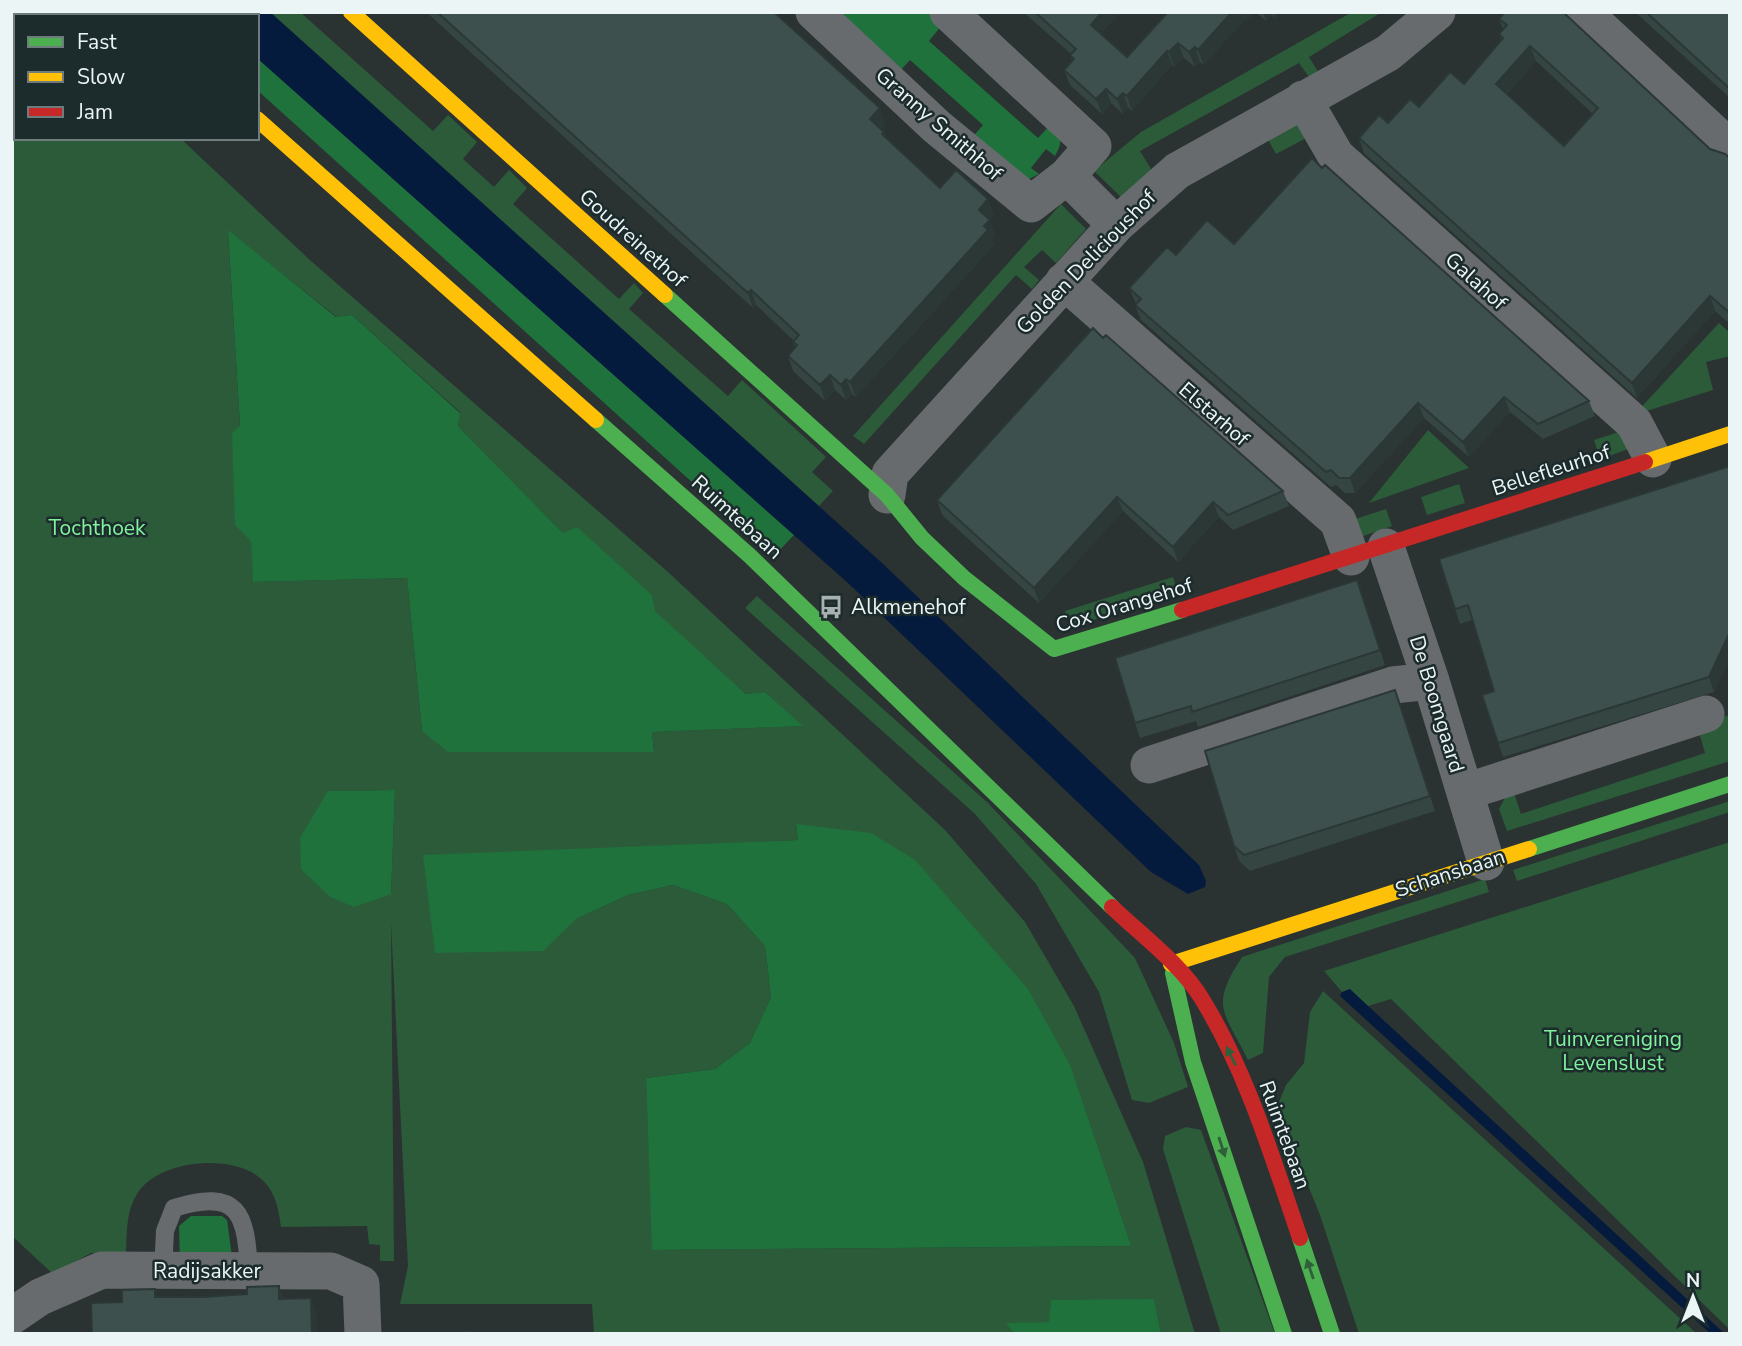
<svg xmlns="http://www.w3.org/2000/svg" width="1742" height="1346" font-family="'Nunito Sans',sans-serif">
  <rect width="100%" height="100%" fill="#2a3232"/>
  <path fill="#2c5b39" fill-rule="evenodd" d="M270 12H300L433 131 448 115 477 142 463 159 494 187 509 170 527 188 513 204 619 299 634 283 643 293 629 309 728 396 742 380 826 457 812 472 833 491 819 506Z
    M1352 12H1382L1309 57 1320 75 1311 80 1299 63 1140 151 1153 172 1121 197 1094 171 1141 132Z
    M1300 118 1310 136 1276 154 1266 136Z
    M16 130V138H180L311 261 668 572 945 830 1025 922 1074 1006 1143 1162 1195 1334H1161L1154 1300 1051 1301 1050 1322 1007 1324 1014 1334H594L592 1304H400L408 1266 391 923 394 1261H380V1245L369 1244 367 1226 281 1227C278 1206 275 1188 256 1175 226 1154 157 1161 137 1194 126 1212 127 1232 126 1252L91 1253 53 1274 12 1236V135ZM228 231 337 317 352 315 460 412 458 426 563 533 652 595 654 611 746 694 765 692 802 726 652 732 654 751 422 731 407 578 254 582 251 540 232 433 240 427ZM395 790 391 894 329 791ZM796 825 1131 1246 653 1250 646 1078 715 1069 750 1043 771 997 765 946 727 904 673 885 628 895 576 919 423 856 798 840Z
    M1061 204 1086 229 1056 263 1042 250 1024 267 1039 280 1032 289 1016 275 864 444 853 436Z
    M1719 323 1730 333V356L1706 362 1713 390 1634 415Z
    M1631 428 1637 446 1600 459 1594 440Z
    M1428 430 1469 468 1369 503Z
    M1459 484 1465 503 1427 515 1421 497Z
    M1386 509 1392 526 1355 539 1349 521Z
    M1173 577 1178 594 1070 627 1065 611Z
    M757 596 988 803 1135 958 1174 1043 1188 1087 1149 1103 1132 1100 1099 992 1036 884 975 814 745 608Z
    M1730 715V761L1507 831 1499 809 1506 796 1514 793 1521 814 1705 753 1699 732 1701 724Z
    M1730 801V812L1517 881 1513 870Z
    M1730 842V1330L1391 999 1368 1006 1350 990 1342 992 1324 971Z
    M1485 879 1489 892 1285 957 1269 977 1263 1053 1248 1060C1224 1011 1209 1007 1242 957Z
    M1323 991 1697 1334H1359L1320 1215 1282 1121 1279 1102 1286 1085 1304 1063 1310 1012Z
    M1186 1127 1201 1130 1275 1334H1221L1163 1149 1165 1136Z"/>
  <path fill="#1f723c" d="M830 12H928L942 25 929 41 1038 138 1052 123C1062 136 1063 142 1055 156L1046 149 1031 168 1039 174 1029 179 970 140 983 125 910 60 897 74Z
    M257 58 794 535 774 556 257 90Z
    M228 230 336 317 352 315 460 413 458 426 563 533 577 527 652 595 655 611 746 694 765 692 803 726 652 732 654 752H448L422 731 407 578 253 582 251 541 235 525 232 433 240 426Z
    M395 790 391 894 354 907 330 897 301 869 300 838 328 791Z
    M796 824 871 833 915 860 1028 989 1070 1065 1131 1246 652 1250 646 1078 715 1069 750 1043 771 997 765 946 727 904 673 885 628 895 576 919 543 951 435 953 423 855 798 840Z
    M191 1216H222L227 1220 233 1264 180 1263 179 1226Z
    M1154 1299 1161 1334H1014L1006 1323 1049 1322 1051 1300Z"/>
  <path fill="#041b3d" d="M206 12H270L882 563 1199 865 1206 881 1205 887 1188 894 1151 872 848 583 257 58V16H210Z
    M1350 989 1368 1006 1725 1334H1711L1340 996 1342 992Z"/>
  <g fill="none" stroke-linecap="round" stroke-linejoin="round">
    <path stroke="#676b6d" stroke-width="18" d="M163 1271 165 1231 174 1208C239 1188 246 1213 249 1271"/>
    <path stroke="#676b6d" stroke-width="37" d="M814 12 937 127 1031 204 1067 176 1093 146 948 12
      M1583 12 1730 148
      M1303 99 1336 156 1634 423 1653 459
      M1067 176 1116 225
      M1064 281 1338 521 1351 557
      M887 495 890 474 1116 225 1177 171 1388 53 1437 12
      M1386 547 1431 681 1486 862
      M1149 765 1393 685 1431 681
      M1465 792 1706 714
      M12 1316 40 1297 102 1270 331 1271 361 1284 363 1334"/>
    <path stroke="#4caf50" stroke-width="16" d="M140 12 144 16
      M665 295 887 495 922 538 964 578 1054 649 1182 610
      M596 420 750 556 1112 907
      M1529 849 1730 784
      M1173 973 1193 1062 1284 1334
      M1300 1238 1332 1334"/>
    <path stroke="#ffc107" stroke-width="16" d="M351 12 665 295
      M257 119 596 420
      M1645 462 1730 434
      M1171 964 1529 849"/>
    <path stroke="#c62828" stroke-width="16" d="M1182 610 1645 462
      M1112 907C1141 935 1181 964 1202 999 1247 1072 1272 1157 1300 1238"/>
  </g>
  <path fill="#344542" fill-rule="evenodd" d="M426 12H774L885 123 881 129 884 132 886 138 940 188 994 214 989 220 995 235 992 240 994 245 856 397 852 394 846 400 835 390 825 401 793 371 788 356 795 348 793 342 794 341 756 305 753 308Z
    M1023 12H1119V14L1101 34 1127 57 1168 12H1255L1246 21 1245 19 1204 65 1200 62 1195 67 1184 58 1174 67 1172 65 1132 111 1128 107 1123 114 1111 103 1102 114 1070 85 1064 70 1072 61 1070 55 1071 54Z
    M1256 12H1281L1275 18 1272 15 1266 21Z
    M1635 12H1730V98Z
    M1499 19 1710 149 1730 158V324L1715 311 1637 398 1364 153 1359 138 1388 123 1464 84 1501 41 1499 34 1503 29ZM1536 61 1593 114 1564 146 1507 94Z
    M1234 244 1589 401 1595 416 1543 439 1510 412 1469 457 1424 418 1355 493H1345L1336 485 1331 487 1141 320 1135 305 1136 304 1129 288 1176 255Z
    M1730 466V659L1714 692 1503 757 1498 743 1494 691 1472 620 1460 624 1455 609Z
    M1283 491 1289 506 1233 530 1219 517 1178 562 1123 511 1039 603 942 515 937 500Z
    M1362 595 1385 665 1198 727 1196 721 1140 738 1135 723Z
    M1400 705 1435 811 1250 871 1239 861 1234 846Z"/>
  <path fill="#2b3836" d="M1102 12H1119V14L1096 40 1091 25Z
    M1232 12H1242L1245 19 1204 65 1198 50Z
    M1243 12H1255L1246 21Z
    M1263 12H1271L1272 15 1266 21Z
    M1273 12H1281L1275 18Z
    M1178 43 1184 58 1174 67 1169 52Z
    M1530 46 1536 61 1502 99 1496 84Z
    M1195 47 1200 62 1195 67 1189 52Z
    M1167 51 1172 65 1132 111 1127 96Z
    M1106 89 1111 103 1102 114 1096 99Z
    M1123 93 1128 107 1123 114 1117 99Z
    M880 108 885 123 876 134 870 119Z
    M988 199 994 214 984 225 979 210Z
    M990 220 995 235 992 240 994 245 856 397 850 382Z
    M751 290 756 305 753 308 748 293Z
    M1710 296 1715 311 1637 398 1632 383Z
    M830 375 835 390 825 401 820 385Z
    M846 379 852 394 846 400 841 385Z
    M1504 397 1510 412 1469 457 1463 442Z
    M1418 403 1424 418 1355 493 1350 478Z
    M1117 497 1123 511 1039 603 1034 588Z
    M1213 502 1219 517 1178 562 1173 547Z
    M1730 632V659L1714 692 1709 677Z
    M279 1286 285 1302 279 1299Z
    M311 1298 317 1314V1334H312Z"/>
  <path fill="#3d504d" stroke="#2b3836" stroke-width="2" fill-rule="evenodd" d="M437 12H774L880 108 870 119 884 132 882 134 940 188 956 170 988 199 979 210 990 220 984 226 988 230 850 382 846 379 841 385 830 375 820 385 788 356 797 345 793 342 799 335 751 290 748 293Z
    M1035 12H1102L1091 25 1127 57 1168 12H1232L1198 50 1195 47 1189 52 1178 43 1169 52 1167 51 1127 96 1123 93 1117 99 1106 89 1096 99 1064 70 1074 59 1070 55 1076 49Z
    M1505 12H1563L1710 149 1725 154 1730 158V313L1710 296 1632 383 1359 138 1379 115 1388 123 1410 99 1419 107 1450 72 1464 84 1503 38 1499 34 1507 25 1499 19ZM1530 46 1598 108 1564 146 1496 84Z
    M1646 12H1730V89Z
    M1312 158 1322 168 1325 165 1589 401 1538 424 1504 397 1463 442 1418 403 1350 478H1339L1331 470 1326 472 1135 305 1141 299 1129 288 1167 247 1176 255 1207 220 1234 244Z
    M1093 328 1103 338 1106 335 1283 491 1228 515 1213 502 1173 547 1117 497 1034 588 937 500Z
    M1730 466V632L1709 677 1498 743 1482 695 1494 691 1468 605 1455 609 1439 559Z
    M1357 580 1380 650 1192 712 1191 706 1135 723 1115 658Z
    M1395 690 1430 796 1244 855 1234 846 1205 751Z
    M279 1286V1299L311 1298 312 1333 330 1332V1334H92L91 1303 122 1302V1290L155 1289V1297H202L247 1294V1287Z
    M474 1332V1334H424V1333Z"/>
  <defs><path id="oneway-solid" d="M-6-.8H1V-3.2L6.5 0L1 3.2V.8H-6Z" transform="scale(1.75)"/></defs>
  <g fill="#2f603a">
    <use href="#oneway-solid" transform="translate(1231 1056) rotate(-117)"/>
    <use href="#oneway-solid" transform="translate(1222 1147) rotate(72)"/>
    <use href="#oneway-solid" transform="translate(1310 1269) rotate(-109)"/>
  </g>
  <defs>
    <g id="bus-bare" transform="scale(1.89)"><path d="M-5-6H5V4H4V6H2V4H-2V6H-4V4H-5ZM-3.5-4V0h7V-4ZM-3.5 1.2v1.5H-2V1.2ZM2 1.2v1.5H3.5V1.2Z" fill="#a8b1b1" stroke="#1c2b2c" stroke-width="2.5" paint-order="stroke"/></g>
  </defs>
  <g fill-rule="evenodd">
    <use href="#bus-bare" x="831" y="607"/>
  </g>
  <g text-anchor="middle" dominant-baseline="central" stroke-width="5" stroke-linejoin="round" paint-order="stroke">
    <g font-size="21" fill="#ecf5f6" stroke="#1c2b2c">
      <text transform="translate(939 124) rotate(41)">Granny Smithhof</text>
      <text transform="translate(633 238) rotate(42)">Goudreinethof</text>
      <text transform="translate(1086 262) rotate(-46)">Golden Delicioushof</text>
      <text transform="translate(1476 281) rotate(42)">Galahof</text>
      <text transform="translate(1214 414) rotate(41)">Elstarhof</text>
      <text transform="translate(1551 470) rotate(-18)">Bellefleurhof</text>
      <text transform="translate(737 517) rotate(42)">Ruimtebaan</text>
      <text transform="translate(1124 605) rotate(-17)">Cox Orangehof</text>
      <text transform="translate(1437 704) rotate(73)">De Boomgaard</text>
      <text transform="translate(1450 873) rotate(-18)">Schansbaan</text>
      <text transform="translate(1285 1135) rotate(70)">Ruimtebaan</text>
      <text x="207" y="1271">Radijsakker</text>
    </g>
    <g font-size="21" fill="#80f39c" stroke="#1c2b2c">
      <text x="97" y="528">Tochthoek</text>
      <text x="1613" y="1039">Tuinvereniging<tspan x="1613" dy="24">Levenslust</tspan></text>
    </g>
    <g font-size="21" fill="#ecf5f6" stroke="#1c2b2c" text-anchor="start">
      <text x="851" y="607">Alkmenehof</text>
    </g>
  </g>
  <rect width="1742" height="1346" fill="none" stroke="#ecf5f6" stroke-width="28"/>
  <rect x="14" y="14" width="245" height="126" fill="#1c2b2c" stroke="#6f7c7d" stroke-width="2"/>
  <rect x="28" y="37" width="35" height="10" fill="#4caf50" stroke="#6f7c7d" stroke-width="2"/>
  <text x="77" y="49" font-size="21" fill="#ecf5f6">Fast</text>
  <rect x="28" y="72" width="35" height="10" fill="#ffc107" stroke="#6f7c7d" stroke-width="2"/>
  <text x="77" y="84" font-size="21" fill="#ecf5f6">Slow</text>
  <rect x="28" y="107" width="35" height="10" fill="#c62828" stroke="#6f7c7d" stroke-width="2"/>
  <text x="77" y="119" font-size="21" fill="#ecf5f6">Jam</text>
  <g transform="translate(1693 1297)" stroke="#1c2b2c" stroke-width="5" paint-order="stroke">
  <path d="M0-5L12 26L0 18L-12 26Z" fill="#ecf5f6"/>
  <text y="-10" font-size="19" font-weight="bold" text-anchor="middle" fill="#ecf5f6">N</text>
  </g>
</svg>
